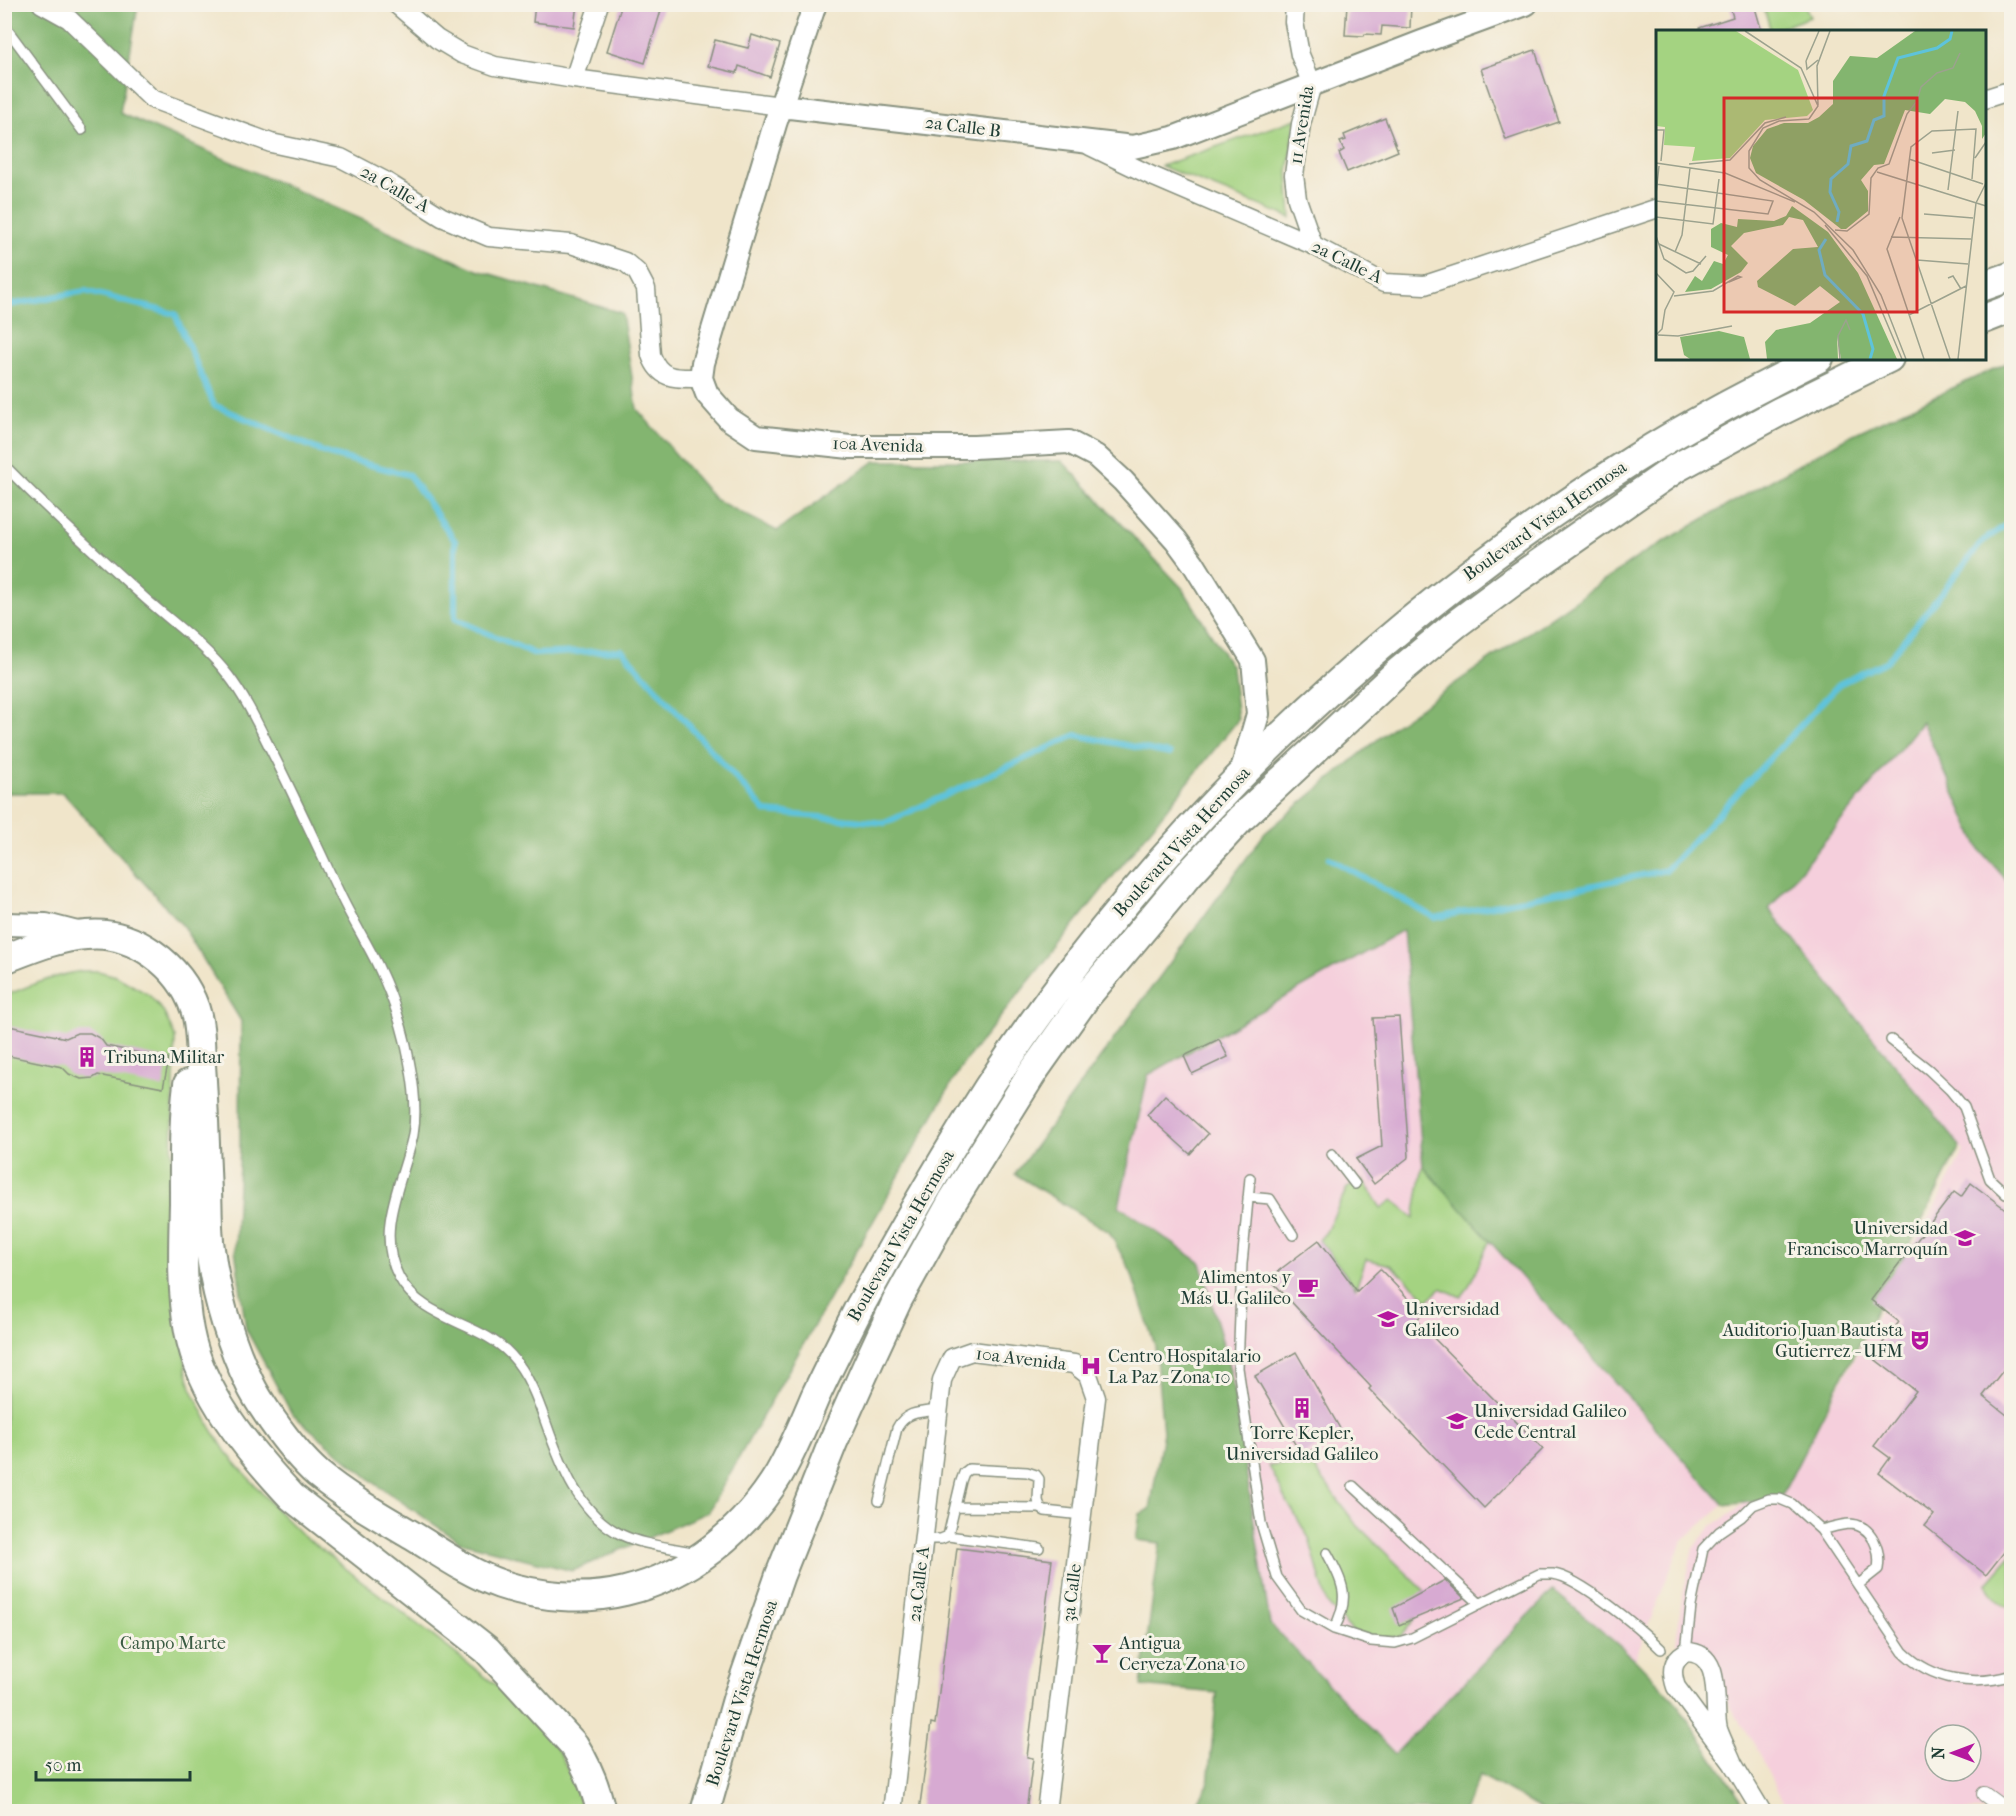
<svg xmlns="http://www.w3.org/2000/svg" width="2016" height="1816" font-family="'IM FELL French Canon',serif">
  <rect width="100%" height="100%" fill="#f7f3e8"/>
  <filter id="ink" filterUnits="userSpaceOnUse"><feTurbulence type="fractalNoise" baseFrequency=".0167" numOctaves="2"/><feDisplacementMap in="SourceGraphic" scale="12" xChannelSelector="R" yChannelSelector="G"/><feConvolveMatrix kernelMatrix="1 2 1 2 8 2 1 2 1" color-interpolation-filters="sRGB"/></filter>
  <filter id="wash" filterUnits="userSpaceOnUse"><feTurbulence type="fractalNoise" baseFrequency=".008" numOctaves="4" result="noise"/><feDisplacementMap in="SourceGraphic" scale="24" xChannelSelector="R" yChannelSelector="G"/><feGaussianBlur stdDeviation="1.35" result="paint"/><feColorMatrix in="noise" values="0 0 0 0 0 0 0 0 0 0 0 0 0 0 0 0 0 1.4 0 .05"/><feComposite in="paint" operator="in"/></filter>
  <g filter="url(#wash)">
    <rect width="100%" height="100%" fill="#f0e5ca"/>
    <path fill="#f5cfdc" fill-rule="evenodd" d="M1922 721 1980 850 2011 885V1811H1787L1760 1755 1699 1655 1676 1643 1681 1604 1693 1547 1713 1525 1735 1511 1745 1501 1780 1498 1964 1151 1769 909ZM1935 1735H1971V1771H1935Z
      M1403 929 1423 1166 1724 1505 1682 1541 1635 1659 1553 1590 1395 1754 1270 1624 1231 1374 1119 1206 1148 1075Z"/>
    <path fill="#a4d381" stroke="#62885a" stroke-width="1.5" d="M1763 5H1805L1810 17 1771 31Z
      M1296 119 1288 173 1291 218 1161 166Z
      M82 971H98L116 976 149 995 163 1011 175 1037 172 1154 186 1369 191 1388 211 1428 226 1452 274 1507 300 1533 528 1710C556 1744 572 1768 582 1811L5 1812V996C30 985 55 975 82 971Z
      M1423 1166 1490 1240 1468 1288 1461 1297 1441 1288 1428 1300 1391 1265 1366 1259 1356 1288 1319 1240 1326 1232 1347 1188 1363 1180 1381 1208 1393 1200 1414 1218Z
      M1311 1463 1354 1522 1432 1598 1400 1637 1379 1638 1352 1631 1327 1603 1309 1538 1289 1505 1269 1466Z
      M2011 1555V1609C2000 1605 1991 1594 1987 1583Z"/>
    <path fill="#83b56f" stroke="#517952" stroke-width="1.5" d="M5 5H138L120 113 477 270 622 313 637 409 714 499 777 531 875 461H1062L1183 589 1232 668 1238 720 962 1065 708 1512 572 1571 460 1542 377 1485 292 1414 246 1329 235 1249 240 1144 241 1021 183 926 63 793H5Z
      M2011 361V885L1980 850 1922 722 1769 909 1960 1146 1780 1499 1724 1505 1423 1166 1403 930 1148 1075 1119 1206 1201 1263 1231 1374 1270 1624 1395 1754 1553 1590 1635 1659 1675 1701 1749 1811H1544L1480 1775 1464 1811H1192L1208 1785 1217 1693 1141 1686 1160 1543 1136 1540 1140 1514 1150 1509 1163 1432 1155 1346 1131 1272 1109 1232 1015 1174 1265 833 1395 725 1644 553 1847 437Z"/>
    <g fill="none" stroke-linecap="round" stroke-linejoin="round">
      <path stroke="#5ec3db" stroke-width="6" d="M4 306 85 291 175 314 214 405 328 454 409 475 455 541V619L535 654 622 650 766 812 885 823 1076 735 1170 754
        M1329 858 1435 918 1666 870 1839 684 1887 661 1983 541 2012 521"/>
    </g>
    <g id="blocks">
      <path fill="#d7aad2" d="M535 4H577L574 27 533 22Z
        M622 4H663L645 63 607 51Z
        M1347 4H1411L1410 28 1382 26 1381 35 1365 34 1364 36 1345 35Z
        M1729 4H1754L1762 32H1699V28L1733 17Z
        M752 35 780 44 770 77 739 66 737 73 708 66 715 40 748 48Z
        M1535 50 1559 122 1506 140 1481 69Z
        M1385 118 1398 151 1347 172 1339 153 1344 150 1340 142 1346 140 1344 135Z
        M1399 1017 1409 1157 1374 1184 1356 1159 1382 1146 1373 1018Z
        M4 1025 66 1038 77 1033H90L101 1039 106 1046 169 1059 163 1088 98 1075 93 1078 81 1079 69 1074 62 1067 4 1055Z
        M1219 1039 1228 1057 1192 1074 1184 1056Z
        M1165 1095 1208 1134 1190 1154 1147 1115Z
        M1971 1183 2012 1214V1359L1983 1396 2012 1419V1542L1986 1575 1925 1526 1934 1515 1879 1473 1890 1458 1874 1446 1916 1391 1872 1357 1899 1322 1871 1300 1954 1192 1961 1197Z
        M1319 1240 1357 1291 1380 1269 1423 1314 1416 1320 1543 1449 1484 1508 1369 1389 1371 1387 1269 1278Z
        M1296 1352 1342 1432 1302 1456 1255 1376Z
        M957 1548 1052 1560 1027 1757 1033 1758 1026 1812H919L931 1723 935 1724Z
        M1445 1580 1464 1598 1399 1625 1393 1608Z"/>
    </g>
  </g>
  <g filter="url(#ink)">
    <use href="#blocks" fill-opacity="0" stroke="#88917f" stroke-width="1.5"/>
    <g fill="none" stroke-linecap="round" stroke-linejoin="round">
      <g stroke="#88917f" stroke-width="12">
        <path id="service" d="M4 25 82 130
          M4 465C50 512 98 556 146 599 173 623 206 646 228 675 248 701 261 731 276 760 298 804 318 848 339 892 351 918 366 941 378 966 390 991 400 1019 406 1045 412 1073 418 1106 413 1135 403 1182 374 1230 399 1277 422 1321 479 1321 511 1355 528 1373 538 1400 546 1423 561 1466 579 1514 622 1535 645 1546 672 1547 697 1553
          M1891 1040 1929 1070 1950 1090 1964 1107 1990 1179 2006 1194
          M1332 1154 1355 1184
          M1250 1178 1242 1264 1238 1368 1261 1523 1277 1577 1301 1610 1334 1629 1371 1641 1395 1643 1412 1638 1539 1574C1543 1574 1548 1574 1553 1574 1579 1577 1641 1629 1661 1649
          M1248 1197 1270 1199 1293 1235
          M1353 1486 1480 1604
          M879 1501 897 1428C906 1411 921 1412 939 1410
          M955 1507 1040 1508
          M1821 1530C1830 1528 1841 1524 1850 1524 1873 1525 1881 1551 1878 1569L1859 1584
          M948 1536 1039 1548
          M924 1539H941L948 1536 961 1481 964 1473 969 1469 1027 1472 1036 1475 1039 1479 1038 1500 1040 1508 1045 1511 1082 1515
          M1327 1553C1343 1583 1351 1597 1334 1629
          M1686 1652 1691 1606 1703 1549 1719 1532 1741 1517 1753 1505 1769 1499H1780L1792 1504 1821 1530 1903 1652C1932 1680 1974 1687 2012 1675"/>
      </g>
      <g stroke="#88917f" stroke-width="16">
        <path id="pedestrian" d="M1984 1794 2003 1808"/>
      </g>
      <g stroke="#88917f" stroke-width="21">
        <path id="minor" d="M42 4 69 19 152 99 271 143 341 158 385 181 442 217 489 237 571 244 625 262 637 272 646 289 651 355C660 381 677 378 701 378
          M396 4 437 39 462 54 495 66 574 79 781 106
          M1295 4 1294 22 1300 55 1312 84 1301 124 1294 175 1297 199 1313 245
          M574 79 599 4
          M1984 99 2012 90
          M1090 146 1152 176 1313 245 1384 283 1425 285 1658 208
          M1733 1764C1729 1753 1722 1741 1718 1729 1712 1706 1725 1652 1686 1652 1671 1661 1671 1672 1676 1687L1733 1764 1762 1812
          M892 1812 942 1380 952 1358 972 1351 1074 1364 1088 1375 1096 1398 1046 1812"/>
      </g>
      <g stroke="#88917f" stroke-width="26">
        <path id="tertiary" d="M815 4 775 124 703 363 701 378 707 394 729 419 756 437 850 447H974L1069 442 1096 456 1123 481 1176 540 1193 563 1253 660 1258 714 1241 773
          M781 106 1133 147 1173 138 1422 42 1526 4
          M4 924 46 925 81 934"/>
      </g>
      <g stroke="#88917f" stroke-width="32">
        <path id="primary" d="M1984 286 2012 276
          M1984 319 2012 308
          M4 959C30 949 58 937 86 935 133 930 180 965 195 1009 201 1027 200 1046 201 1065 204 1107 205 1150 207 1192 208 1211 207 1230 210 1249 216 1295 230 1342 250 1384 256 1397 264 1408 272 1420 286 1440 300 1458 318 1474 347 1498 381 1517 413 1536 441 1553 469 1573 500 1584 539 1597 584 1601 625 1591 689 1576 745 1530 779 1474 793 1450 804 1423 815 1397 829 1367 844 1338 859 1308 900 1233 942 1160 988 1088 1154 835 1377 622 1633 460 1692 422 1756 390 1819 358
          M188 1084C183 1123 184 1163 184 1203 183 1245 181 1290 189 1331 201 1394 249 1451 292 1497L487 1650 574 1745C587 1766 596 1787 601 1812
          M705 1812 738 1696 780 1575 833 1442 871 1357 897 1301 952 1202 1033 1072 1086 997 1189 874 1241 818 1397 673 1456 624 1518 578 1676 468 1779 412 1889 358"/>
      </g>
      <use href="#service" stroke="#fff" stroke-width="9"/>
      <use href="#pedestrian" stroke="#fff" stroke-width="14"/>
      <use href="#minor" stroke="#fff" stroke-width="18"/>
      <use href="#tertiary" stroke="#fff" stroke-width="22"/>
      <use href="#primary" stroke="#fff" stroke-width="28"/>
    </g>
  </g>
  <defs>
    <g id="building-bare" transform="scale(1.62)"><path d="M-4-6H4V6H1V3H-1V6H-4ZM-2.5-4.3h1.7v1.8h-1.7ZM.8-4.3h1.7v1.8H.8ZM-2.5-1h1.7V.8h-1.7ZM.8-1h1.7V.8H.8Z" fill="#b5179e" stroke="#f7f3e8" stroke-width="2.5" paint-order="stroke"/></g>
    <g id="university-bare" transform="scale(1.62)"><path d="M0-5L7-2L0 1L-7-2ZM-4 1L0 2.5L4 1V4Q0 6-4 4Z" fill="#b5179e" stroke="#f7f3e8" stroke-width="2.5" paint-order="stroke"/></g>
    <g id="cafe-bare" transform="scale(1.62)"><path d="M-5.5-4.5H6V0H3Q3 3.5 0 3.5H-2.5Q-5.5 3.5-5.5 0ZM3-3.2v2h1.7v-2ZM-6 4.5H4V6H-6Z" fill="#b5179e" stroke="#f7f3e8" stroke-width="2.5" paint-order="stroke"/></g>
    <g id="theatre-bare" transform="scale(1.62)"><path d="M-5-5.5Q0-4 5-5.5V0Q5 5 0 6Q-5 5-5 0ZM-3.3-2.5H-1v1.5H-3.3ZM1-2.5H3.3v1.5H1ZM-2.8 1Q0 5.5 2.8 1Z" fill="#b5179e" stroke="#f7f3e8" stroke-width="2.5" paint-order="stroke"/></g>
    <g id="hospital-bare" transform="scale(1.62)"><path d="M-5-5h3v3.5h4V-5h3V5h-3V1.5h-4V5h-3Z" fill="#b5179e" stroke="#f7f3e8" stroke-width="2.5" paint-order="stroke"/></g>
    <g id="bar-bare" transform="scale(1.62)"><path d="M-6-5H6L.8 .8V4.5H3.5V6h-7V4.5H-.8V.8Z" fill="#b5179e" stroke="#f7f3e8" stroke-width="2.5" paint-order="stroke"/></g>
  </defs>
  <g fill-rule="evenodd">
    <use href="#building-bare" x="87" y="1057"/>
    <use href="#university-bare" x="1965" y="1238"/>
    <use href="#cafe-bare" x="1308" y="1287"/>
    <use href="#university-bare" x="1388" y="1319"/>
    <use href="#theatre-bare" x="1920" y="1340"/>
    <use href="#hospital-bare" x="1091" y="1366"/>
    <use href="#building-bare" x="1302" y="1408"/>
    <use href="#university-bare" x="1457" y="1421"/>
    <use href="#bar-bare" x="1102" y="1653"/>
  </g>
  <g text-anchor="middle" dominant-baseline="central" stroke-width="6" stroke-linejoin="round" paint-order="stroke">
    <g font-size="18" fill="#1f3d34" stroke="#f7f3e8">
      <text transform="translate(1302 125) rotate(-81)">11 Avenida</text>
      <text transform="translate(963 127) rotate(7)">2a Calle B</text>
      <text transform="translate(395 189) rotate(30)">2a Calle A</text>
      <text transform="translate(1347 262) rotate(26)">2a Calle A</text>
      <text transform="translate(878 445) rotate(2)">10a Avenida</text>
      <text transform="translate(1545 521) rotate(-35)">Boulevard Vista Hermosa</text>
      <text transform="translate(1182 842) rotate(-48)">Boulevard Vista Hermosa</text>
      <text transform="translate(901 1236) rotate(-60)">Boulevard Vista Hermosa</text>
      <text transform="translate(1021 1359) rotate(7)">10a Avenida</text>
      <text transform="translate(919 1584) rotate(-83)">2a Calle A</text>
      <text transform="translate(1072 1593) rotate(-83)">3a Calle</text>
      <text transform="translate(742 1693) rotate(-72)">Boulevard Vista Hermosa</text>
    </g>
    <g font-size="18" fill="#1f3d34" stroke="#f7f3e8" text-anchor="start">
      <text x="104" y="1057">Tribuna Militar</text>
      <text x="1948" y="1228" text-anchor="end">Universidad<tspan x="1948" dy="21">Francisco Marroquín</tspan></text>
      <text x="1291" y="1277" text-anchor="end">Alimentos y<tspan x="1291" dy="21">Más U. Galileo</tspan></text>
      <text x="1405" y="1309">Universidad<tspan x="1405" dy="21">Galileo</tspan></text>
      <text x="1903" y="1330" text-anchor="end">Auditorio Juan Bautista<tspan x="1903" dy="21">Gutierrez - UFM</tspan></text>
      <text x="1108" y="1356">Centro Hospitalario<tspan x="1108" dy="21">La Paz - Zona 10</tspan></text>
      <text x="1474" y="1411">Universidad Galileo<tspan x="1474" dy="21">Cede Central</tspan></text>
      <text x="1302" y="1433" text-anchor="middle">Torre Kepler,<tspan x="1302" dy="21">Universidad Galileo</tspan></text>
      <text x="1119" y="1643">Antigua<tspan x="1119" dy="21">Cerveza Zona 10</tspan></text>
    </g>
    <g font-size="18" fill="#3a5b43" stroke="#f7f3e8">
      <text x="173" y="1643">Campo Marte</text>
    </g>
  </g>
  <g transform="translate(1656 30)">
    <rect width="330" height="330" fill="#f0e5ca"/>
    <path d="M0 1H80L142 40 157 80 151 86 109 90 74 128 36 131 39 117 8 115 9 97 0 96Z" fill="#a4d381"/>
    <path d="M259 1H330V103L326 109V96L319 81 309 72 289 69 274 84 249 80 228 134 218 135 205 150 212 161V181L190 199H185L148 170 100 143 94 128 97 116 111 99 128 93H152L163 87 177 74V51L194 26 221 28ZM136 176 172 202 202 243 241 329H185L181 306 182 329H111L109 312 120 300 154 293 184 272 164 256 139 276 102 257 101 251 137 219 162 217 147 190 133 187 127 195 88 203 75 216 92 233 85 242 55 259 29 262 39 246 46 251 58 231 67 234 72 225 55 217V199L65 193 81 197 82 189 118 191 130 186ZM63 301 88 307 94 329H34L28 325 24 307Z" fill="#83b56f"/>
    <path fill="none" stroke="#5ec3db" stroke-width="3" d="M181 192 183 182 174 162 175 149 192 134 195 116 211 111 218 90 228 86V66L242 28 281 18 294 9 296 1M170 209 163 220 169 245 207 284 217 319 214 329"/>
    <path fill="none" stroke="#9ca28e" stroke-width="1.5" d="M89 1 145 38 162 76 153 89M150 31 163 1M150 31 151 39 162 30M162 75 161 36 174 1M153 89 123 91 107 98 93 121V138L104 150 158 182 197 220 225 265 250 329M0 100H8L5 131M276 123 299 120M319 128 330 112M253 129 327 154M0 133 69 143 139 172M33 134 74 130 109 93 130 87M221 142 330 176M0 154 117 171 112 184 0 171M292 160 302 81M0 164 3 136M268 184 317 188M0 187 57 194 63 149M244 187 231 219 268 329M169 195 211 246 246 329M179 200 191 201 213 184 215 148 222 138 233 134 251 84 261 71 265 57 281 43 297 38 304 23M0 206 8 229 30 243 37 241 50 226M235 207 315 209M3 214 45 234M19 222 26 205 34 138M261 230 312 234M0 243 18 262 9 280 6 299 0 305M292 248 297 246 305 259M18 266 57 261 82 246 85 247 73 252M253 285 310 256M2 305 22 306 76 296M184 329 182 306 190 290 194 300M294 329 246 188 255 117 276 101 320 99 316 149M302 329 320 173 330 153"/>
    <path fill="#d62828" fill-opacity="0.15" stroke="#d62828" stroke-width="3" d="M68 68H261V282H68Z"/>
    <rect width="330" height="330" fill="none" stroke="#1f3d34" stroke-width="3"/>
  </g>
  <rect width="2016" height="1816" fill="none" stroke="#f7f3e8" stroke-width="24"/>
  <g transform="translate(1953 1753) rotate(270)"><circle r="28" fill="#f7f3e8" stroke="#a1aaa0" stroke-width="1.5"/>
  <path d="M0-4.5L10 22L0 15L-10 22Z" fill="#b5179e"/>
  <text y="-9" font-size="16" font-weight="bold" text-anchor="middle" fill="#1f3d34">N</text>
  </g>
  <path d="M36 1771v9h154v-9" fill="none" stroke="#1f3d34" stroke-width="3"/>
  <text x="45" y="1771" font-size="18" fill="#1f3d34" stroke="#f7f3e8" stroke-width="4.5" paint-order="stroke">50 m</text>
</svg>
